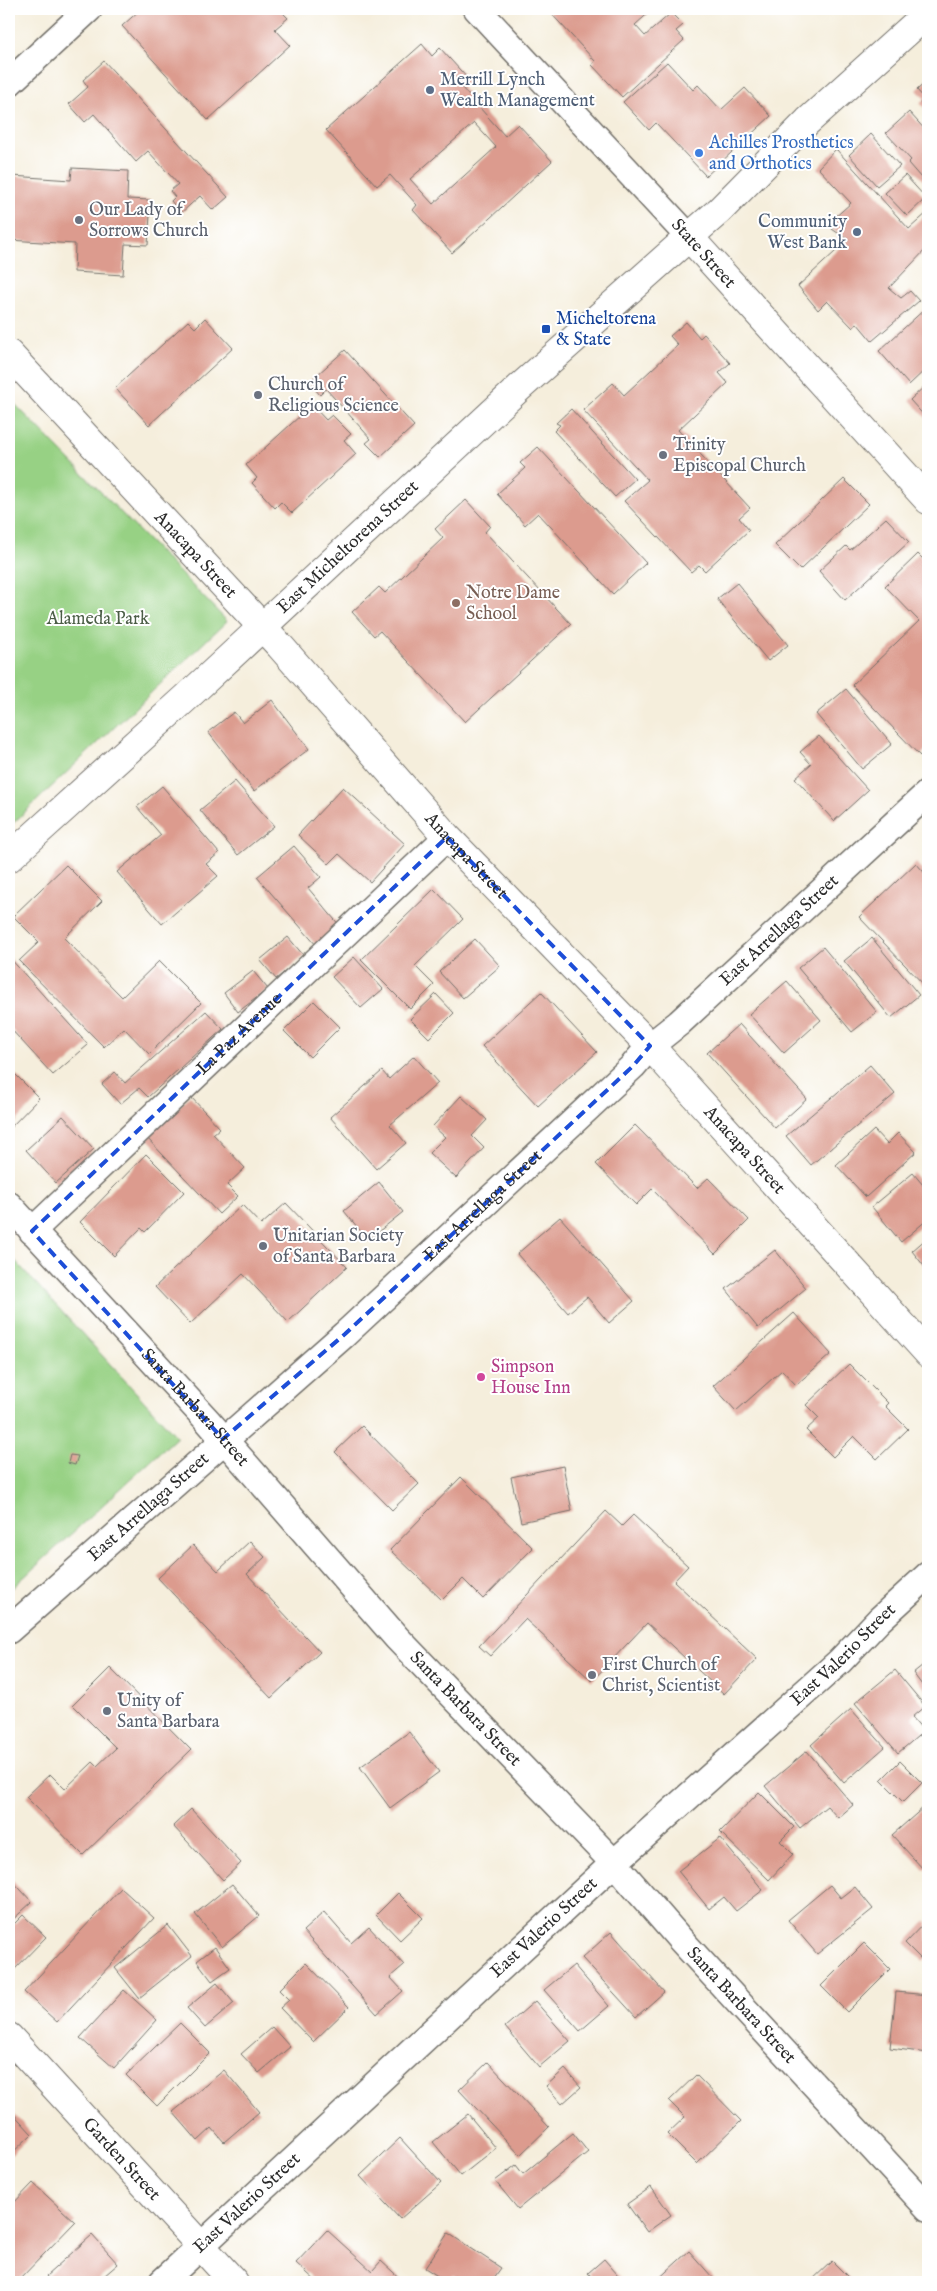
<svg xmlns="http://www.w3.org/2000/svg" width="937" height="2291" font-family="'IM FELL English',serif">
  <rect width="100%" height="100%" fill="#fff"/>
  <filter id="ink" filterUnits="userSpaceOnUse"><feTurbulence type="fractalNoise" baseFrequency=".02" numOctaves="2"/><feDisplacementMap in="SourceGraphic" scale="10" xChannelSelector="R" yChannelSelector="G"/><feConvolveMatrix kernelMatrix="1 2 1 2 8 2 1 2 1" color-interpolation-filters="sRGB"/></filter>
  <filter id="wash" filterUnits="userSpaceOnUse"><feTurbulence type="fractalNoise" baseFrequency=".0096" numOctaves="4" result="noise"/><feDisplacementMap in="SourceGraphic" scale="20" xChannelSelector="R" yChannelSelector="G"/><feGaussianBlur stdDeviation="1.12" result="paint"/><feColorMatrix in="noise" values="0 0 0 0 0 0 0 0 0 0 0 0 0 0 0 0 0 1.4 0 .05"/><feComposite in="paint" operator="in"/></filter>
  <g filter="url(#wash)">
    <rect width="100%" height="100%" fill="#f5eedc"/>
    <path fill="#97d184" stroke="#617e58" d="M9 398 227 621 9 827Z
      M9 1254 177 1437 9 1591Z"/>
    <g id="blocks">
      <path fill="#dc9b8e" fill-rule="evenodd" d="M141 9H279L288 18 275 29 290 45 208 120 122 26Z
        M547 9H653L635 25 645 36 671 13 683 25 676 31 684 40 622 97 592 65 595 61Z
        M422 44 432 56 440 48 470 81 462 88 505 136 518 124 552 161 452 253 413 210 417 205 390 175 377 186 326 130ZM474 123 496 147 433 204 410 179Z
        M104 61 228 197 213 210 200 196 181 213 171 201 175 197 170 191 178 184 148 151 136 162 94 114 85 122 69 104 88 87 83 80Z
        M667 62 693 90 698 85 721 110 745 88 771 116 706 176 656 123 649 130 623 102Z
        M928 80V112L920 103 925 99 917 90Z
        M909 112 928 133V186L908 163 911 160 886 133Z
        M871 134 900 166 877 186 849 155Z
        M836 149 909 229 928 212V247L889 288 901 298 910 291 919 301 872 341 857 323 853 328 827 301 818 310 798 286 848 240 832 229 833 219 851 203 818 168Z
        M9 164H13L12 176 71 180 72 168 128 171 127 199 151 200 148 245 125 244 123 275 74 272 75 244 9 240Z
        M905 175 926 198 907 216 885 193Z
        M928 306V367L909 385 879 351Z
        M205 318 233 348 149 425 115 388 188 321 195 328Z
        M686 322 700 338 704 334 730 363 719 373 728 383 678 430 750 508 739 518 749 530 705 571 699 565 691 572 624 501 648 480 583 410 613 383 624 395 678 345 670 336Z
        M345 350 414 426 380 457 366 443 371 439 326 389 320 395 309 382Z
        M928 383V420L910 400Z
        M312 405 326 420 332 415 351 434 344 440 356 454 292 513 281 502 275 508 252 483 257 478 246 465Z
        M571 409 635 479 615 497 554 431 560 425 556 423Z
        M538 447 646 563 613 594 538 513 525 525 497 494 525 468 520 463Z
        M844 479 869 504 800 570 775 545Z
        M466 500 490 526 485 532 571 624 465 722 380 631 374 636 352 612 379 587 385 593 443 538 435 529Z
        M886 518 909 542 845 600 819 571 846 546 850 550Z
        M918 554 928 564V748L920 756 852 685 919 621 885 586Z
        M737 583 788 645 768 661 717 599Z
        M846 689 892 744 862 769 816 714Z
        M272 700 309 749 254 791 208 732 234 712 243 723Z
        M819 736 868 790 834 821 795 778 811 764 800 752Z
        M235 781 274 826 238 855 200 810Z
        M162 786 219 853 206 864 218 876 162 924 117 872 161 835 137 807Z
        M343 787 405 844 370 882 339 854 329 864 298 835Z
        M294 846 321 877 308 888 340 926 317 946 257 877Z
        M916 863 928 877 927 988 859 917Z
        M66 865 102 901 64 938 122 997 159 961 201 1003 149 1054 124 1028 104 1047 19 961 39 942 13 916Z
        M434 889 463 919 415 966 434 985 410 1009 361 960Z
        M288 937 304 956 276 979 260 960Z
        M872 938 919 995 891 1018 844 961Z
        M475 939 500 966 463 998 439 972Z
        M823 947 877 1012 852 1032 798 968Z
        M9 957 88 1045 53 1075 9 1027Z
        M354 957 383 989 361 1008 332 977Z
        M253 971 268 989 238 1012 224 993Z
        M787 981 821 1020 784 1053 749 1014Z
        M541 992 597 1052 538 1106 482 1046Z
        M436 994 454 1013 429 1038 410 1019Z
        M314 1001 340 1027 310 1057 284 1031Z
        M206 1011 223 1029 148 1097 139 1088 120 1104 102 1084 115 1072 125 1083Z
        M739 1024 807 1099 775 1128 707 1053Z
        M414 1056 438 1083 390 1125 406 1143 376 1169 330 1117 382 1071 389 1079Z
        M870 1065 895 1094 811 1165 786 1136Z
        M9 1068 39 1098 9 1129Z
        M190 1096 220 1128 213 1134 245 1168 227 1185 238 1196 219 1214 146 1137Z
        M461 1096 487 1120 472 1136 484 1148 456 1178 429 1153 445 1137 433 1126Z
        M63 1116 94 1149 56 1183 26 1150Z
        M635 1125 697 1188 708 1178 749 1220 715 1254 652 1189 636 1205 596 1164Z
        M874 1130 887 1144 898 1133 916 1152 866 1197 836 1165Z
        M146 1154 184 1192 145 1232 141 1228 114 1256 80 1222Z
        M913 1173 928 1191V1219L901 1242 872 1207Z
        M379 1182 403 1212 368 1240 344 1211Z
        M286 1203 347 1267 288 1322 243 1274 190 1324 155 1287 242 1205 261 1225Z
        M560 1217 634 1301 609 1323 587 1297 568 1313 517 1254Z
        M928 1237V1271L912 1251Z
        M775 1250 806 1288 758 1328 726 1289Z
        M794 1313 831 1354 796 1385 782 1370 736 1411 713 1386Z
        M849 1364 888 1403 885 1406 908 1429 877 1459 854 1436 833 1457 806 1430 819 1418 806 1405Z
        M362 1426 419 1484 392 1510 335 1452Z
        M70 1455 78 1456 75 1465 68 1463Z
        M563 1466 572 1511 521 1522 511 1477Z
        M461 1477 533 1548 483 1599 463 1579 442 1600 390 1550Z
        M606 1511 622 1526 633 1515 688 1566 674 1581 757 1659 724 1694 647 1623 592 1681 525 1619 490 1656 479 1646Z
        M250 1541 265 1557 247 1574 320 1652 271 1698 158 1578 193 1545 218 1571Z
        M928 1661V1693L913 1673Z
        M110 1668 191 1750 83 1855 26 1797 50 1774 65 1789 93 1762 97 1766 116 1748 73 1705Z
        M895 1670 925 1706 912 1717 924 1731 898 1753 855 1703Z
        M851 1709 885 1747 844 1783 811 1745Z
        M409 1732 439 1772 390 1808 360 1767Z
        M807 1751 853 1805 838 1818 827 1806 800 1828 765 1786Z
        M900 1761 922 1783 903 1802 881 1780Z
        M759 1792 794 1827 780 1841 793 1854 769 1880 720 1832Z
        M924 1807 928 1812V1866L924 1870 892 1835Z
        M191 1809 241 1863 223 1880 173 1826Z
        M720 1838 763 1890 736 1911 724 1897 709 1909 678 1871Z
        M9 1877 32 1902 9 1923Z
        M232 1884 259 1916 222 1947 195 1914Z
        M830 1885 841 1898 855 1887 873 1909 817 1954 788 1920Z
        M121 1888 154 1918 57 2022 24 1992Z
        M398 1893 423 1918 400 1940 376 1915Z
        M324 1912 351 1943 369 1927 404 1965 390 1977 403 1991 377 2014 303 1931Z
        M23 1915 46 1937 12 1972 9 1968V1929Z
        M927 1920 928 1956 923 1961 905 1943Z
        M168 1925 192 1956 139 1998 115 1968Z
        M611 1932 664 1992 636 2017 582 1958Z
        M864 1943 890 1969 847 2012 821 1986Z
        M215 1947 230 1968 212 1981 197 1961Z
        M306 1963 349 2007 313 2042 280 2008 289 2000 279 1990Z
        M574 1965 609 2006 580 2031 544 1990Z
        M217 1983 234 2003 205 2028 187 2008Z
        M124 1990 157 2020 114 2068 80 2038Z
        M896 1992 928 1995V2053L890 2048Z
        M535 2001 570 2041 539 2067 505 2027Z
        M180 2023 210 2053 157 2106 126 2075Z
        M272 2027 290 2047 259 2073 241 2054Z
        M488 2062 549 2127 520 2155 459 2090Z
        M565 2069 581 2087 562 2104 546 2086Z
        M224 2070 259 2112 224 2142 212 2128 198 2141 173 2112Z
        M696 2075 741 2121 697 2164 667 2134 685 2117 669 2101Z
        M9 2109 32 2134 9 2156Z
        M468 2114 496 2148 461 2176 433 2142Z
        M573 2133 588 2152 518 2209 495 2181 516 2165 523 2174Z
        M400 2138 441 2183 400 2219 360 2176Z
        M33 2183 75 2222 17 2282H9V2208Z
        M651 2187 671 2215 647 2232 627 2204Z
        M327 2230 372 2271 381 2261 404 2282H317L296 2263Z
        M448 2233 501 2268 491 2282H464L454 2276 447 2282 425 2268Z
        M92 2235 118 2264 97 2282H51L46 2276Z
        M689 2251 713 2278 708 2282H655Z
        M604 2259 624 2282H596L588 2273Z
        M832 2261 853 2282H810Z"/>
    </g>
  </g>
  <g filter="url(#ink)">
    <use href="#blocks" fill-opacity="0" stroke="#726f69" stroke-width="1"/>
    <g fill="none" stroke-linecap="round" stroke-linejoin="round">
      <g stroke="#726f69" stroke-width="29">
        <g id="street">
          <path d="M477 9 689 237"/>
          <path d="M9 83 89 9"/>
          <path id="s1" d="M9 1205 207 1420 397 1638 614 1863 680 1939 928 2208"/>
          <path id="s2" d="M32 1231 447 837"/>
          <path id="s3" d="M9 1630 345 1334 633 1066 650 1046 679 1023 928 793"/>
          <path id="s4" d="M162 2282 614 1863 840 1661 879 1620 928 1575"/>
        </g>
      </g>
      <g stroke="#726f69" stroke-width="30">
        <g id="secondary">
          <path id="s5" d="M9 354 280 646 447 837 650 1046 928 1353"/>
          <path id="s6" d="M9 858 187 697 519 388 689 237"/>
          <path id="s7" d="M9 2037 234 2282"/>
        </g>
      </g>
      <g stroke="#726f69" stroke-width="30">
        <path id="primary" d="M928 13 808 121 720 210 689 237 928 500"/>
      </g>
      <use href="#street" stroke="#fff" stroke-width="26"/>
      <use href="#secondary" stroke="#fff" stroke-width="28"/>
      <use href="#primary" stroke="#fff" stroke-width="28"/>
    </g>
  </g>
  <path fill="none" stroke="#1d4ed8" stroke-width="4" stroke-dasharray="10 6" stroke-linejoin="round" d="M447 837 650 1046 633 1066 345 1334 223 1439 32 1231Z"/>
  <g fill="#5c6f8a" stroke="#fff" stroke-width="2">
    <circle cx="430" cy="90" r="5"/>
    <circle cx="857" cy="232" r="5"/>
  </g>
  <circle fill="#3f7fe0" stroke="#fff" stroke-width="2" cx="699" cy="153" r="5"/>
  <g fill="#6b7280" stroke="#fff" stroke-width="2">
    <circle cx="79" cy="220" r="5"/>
    <circle cx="258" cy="395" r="5"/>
    <circle cx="663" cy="455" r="5"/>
    <circle cx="263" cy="1246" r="5"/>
    <circle cx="592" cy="1675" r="5"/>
    <circle cx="107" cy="1711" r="5"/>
  </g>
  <rect fill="#1a4fb4" stroke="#fff" stroke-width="2" x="541" y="324" width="10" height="10" rx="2.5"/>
  <circle fill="#8d6e63" stroke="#fff" stroke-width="2" cx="456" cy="603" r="5"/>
  <circle fill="#d1479c" stroke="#fff" stroke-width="2" cx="481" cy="1377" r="5"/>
  <g text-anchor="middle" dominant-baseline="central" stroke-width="4" stroke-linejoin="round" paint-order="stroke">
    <g font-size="18" fill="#4e5e75" stroke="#fff" text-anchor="start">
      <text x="440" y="80">Merrill Lynch<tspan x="440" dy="21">Wealth Management</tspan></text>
      <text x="847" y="222" text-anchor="end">Community<tspan x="847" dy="21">West Bank</tspan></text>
    </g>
    <g font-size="18" fill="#366cbe" stroke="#fff" text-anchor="start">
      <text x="709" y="143">Achilles Prosthetics<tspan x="709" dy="21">and Orthotics</tspan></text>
    </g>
    <g font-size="18" fill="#5b616d" stroke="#fff" text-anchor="start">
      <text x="89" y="210">Our Lady of<tspan x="89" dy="21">Sorrows Church</tspan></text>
      <text x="268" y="385">Church of<tspan x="268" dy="21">Religious Science</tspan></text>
      <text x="673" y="445">Trinity<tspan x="673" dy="21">Episcopal Church</tspan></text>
      <text x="273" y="1236">Unitarian Society<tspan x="273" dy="21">of Santa Barbara</tspan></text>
      <text x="602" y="1665">First Church of<tspan x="602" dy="21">Christ, Scientist</tspan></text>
      <text x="117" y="1701">Unity of<tspan x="117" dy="21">Santa Barbara</tspan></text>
    </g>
    <g font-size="18" fill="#2b2b2b" stroke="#fff">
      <text transform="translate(703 254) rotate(48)">State Street</text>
      <text stroke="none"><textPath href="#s6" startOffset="460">East Micheltorena Street</textPath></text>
      <text stroke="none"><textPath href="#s5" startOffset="274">Anacapa Street</textPath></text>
      <text stroke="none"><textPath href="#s5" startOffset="679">Anacapa Street</textPath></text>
      <text stroke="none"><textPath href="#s3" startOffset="1041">East Arrellaga Street</textPath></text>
      <text stroke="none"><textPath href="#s2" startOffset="286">La Paz Avenue</textPath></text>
      <text stroke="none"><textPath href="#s5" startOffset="1084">Anacapa Street</textPath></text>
      <text stroke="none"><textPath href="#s3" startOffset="636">East Arrellaga Street</textPath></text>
      <text stroke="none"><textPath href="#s1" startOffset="275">Santa Barbara Street</textPath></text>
      <text stroke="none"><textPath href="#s3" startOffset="186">East Arrellaga Street</textPath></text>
      <text stroke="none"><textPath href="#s4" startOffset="926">East Valerio Street</textPath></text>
      <text stroke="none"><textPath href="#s1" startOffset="680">Santa Barbara Street</textPath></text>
      <text stroke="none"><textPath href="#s4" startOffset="521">East Valerio Street</textPath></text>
      <text stroke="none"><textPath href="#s1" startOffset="1085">Santa Barbara Street</textPath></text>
      <text stroke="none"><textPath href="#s7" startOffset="166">Garden Street</textPath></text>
      <text stroke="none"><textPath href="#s4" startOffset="116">East Valerio Street</textPath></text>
    </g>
    <g font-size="18" fill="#164399" stroke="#fff" text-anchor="start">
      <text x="556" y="319">Micheltorena<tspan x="556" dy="21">&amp; State</tspan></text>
    </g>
    <g font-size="18" fill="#785e54" stroke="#fff" text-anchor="start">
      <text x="466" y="593">Notre Dame<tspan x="466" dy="21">School</tspan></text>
    </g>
    <g font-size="18" fill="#4b5d46" stroke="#fff">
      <text x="98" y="619">Alameda Park</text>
    </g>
    <g font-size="18" fill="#b23c85" stroke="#fff" text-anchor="start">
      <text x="491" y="1367">Simpson<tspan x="491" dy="21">House Inn</tspan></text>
    </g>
  </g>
  <rect width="937" height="2291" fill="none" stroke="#fff" stroke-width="30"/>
</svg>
